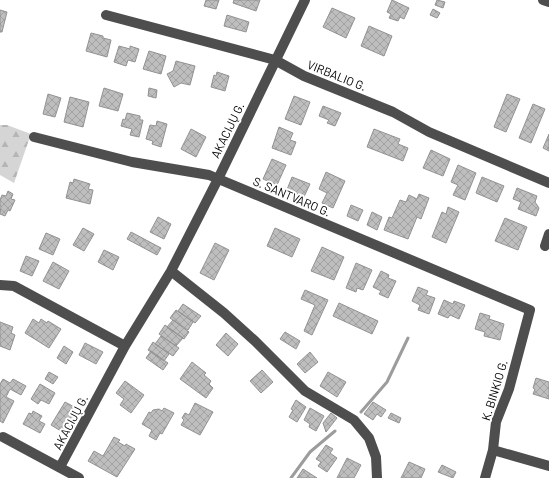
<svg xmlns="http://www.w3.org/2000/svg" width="549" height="478" font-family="Barlow,sans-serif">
  <defs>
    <pattern id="forest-firs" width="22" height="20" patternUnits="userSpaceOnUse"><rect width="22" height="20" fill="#d5d5d5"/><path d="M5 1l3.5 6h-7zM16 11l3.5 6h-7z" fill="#b5b5b5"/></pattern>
    <pattern id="building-cross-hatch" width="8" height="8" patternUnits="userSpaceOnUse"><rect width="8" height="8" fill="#bebebe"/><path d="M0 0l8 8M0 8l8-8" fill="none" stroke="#a2a2a2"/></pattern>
  </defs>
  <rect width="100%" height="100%" fill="#fff"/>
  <path fill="url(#forest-firs)" d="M0 125H7L31 134 14 183 0 175Z"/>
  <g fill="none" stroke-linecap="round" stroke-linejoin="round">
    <path stroke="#9c9c9c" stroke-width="3" d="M361 412 387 382 408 338
      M291 478 310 452 335 431"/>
  </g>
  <path fill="url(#building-cross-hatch)" stroke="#929292" d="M206 0H219L216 9 204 6Z
    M234 0H260L256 11 233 3Z
    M392 0 409 8 404 19 400 17 398 21 389 18 391 14 387 12Z
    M437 0 445 2 443 8 435 5Z
    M332 8 355 18 346 38 323 27Z
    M433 9 440 13 437 18 430 15Z
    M0 10 7 12 2 32H0Z
    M227 15 249 22 246 32 224 26Z
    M369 26 392 36 384 56 361 46Z
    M91 33 103 36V38L111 40 107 57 86 51Z
    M119 46 130 49V46L139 49 135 62 128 60 126 66 114 62Z
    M149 51 166 56 161 74 143 69Z
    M176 61 195 66 190 85 181 83 174 87 167 74 173 71Z
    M217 72 229 76 225 91 211 87 214 75 216 76Z
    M104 88 123 94 118 111 99 106Z
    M149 88 157 90 156 98 148 96Z
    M48 94 61 98 55 117 43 114Z
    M507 94 520 99 506 132 494 127Z
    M294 96 310 102 301 125 285 119Z
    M70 97 89 102 83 127 64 122Z
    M533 104 545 109 531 143 519 138Z
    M323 106 341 113 335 126 327 123 329 120 319 116Z
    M127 113 140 116V120H143L139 137 130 135 132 129 121 126 123 119 125 120Z
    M157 121 167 124 161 147 152 144 153 141 146 139 150 125 156 126Z
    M279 127 293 133 290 140 296 142 291 155 272 148Z
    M191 129 206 137 196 157 181 149Z
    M374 129 400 139 398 144 408 148 403 161 367 147Z
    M549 134V151L543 148Z
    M431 150 450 159 443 176 423 168Z
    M272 159 286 165 277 185 263 179Z
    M458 165 476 173 465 200 453 195 458 185 451 182Z
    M326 172 345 181 333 208 322 203 327 193 319 189Z
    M292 177 310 184 303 199 286 192Z
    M482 177 504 186 497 202 476 193Z
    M74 179 90 184 88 189 93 190 90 204 66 198 70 182 73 183Z
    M517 188 537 196 535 202 539 208 536 216 518 209 521 202 513 199Z
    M8 191 13 194 11 199 15 200 10 211 8 210 5 216 0 214 1 206H0V200L2 195 6 196Z
    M419 194 429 198 421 219 417 217 408 239 384 230 389 217 392 218 400 200 406 202 409 195 417 199Z
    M351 205 363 210 358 221 347 216Z
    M448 207 459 212 446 243 432 237 442 212 446 214Z
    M372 212 382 217 377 230 367 225Z
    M158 217 171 224 164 239 150 232Z
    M505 218 527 227 518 250 495 241Z
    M83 228 94 234 84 251 73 245Z
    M275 228 300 239 292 257 267 246Z
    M131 232 161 248 157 255 127 239Z
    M46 233 60 239 53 255 39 249Z
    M215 243 229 250 214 280 200 273Z
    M322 247 344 257 334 280 311 271Z
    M104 250 119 257 113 270 98 262Z
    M26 256 39 261 32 276 20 271Z
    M53 262 69 271 59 289 43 281Z
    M356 263 372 270 363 290 357 288 356 292 346 288Z
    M381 271 389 275 388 278 396 281 388 298 379 294 381 291 373 287Z
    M418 287 428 291 426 295 435 298 429 314 418 310 420 305 412 301Z
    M305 290 328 300 312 335 304 331 315 305 301 299Z
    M444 300 453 304 454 301 465 305 459 319 450 315 448 318 438 314Z
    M339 303 378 321 372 334 333 316Z
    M183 304 201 316 195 323 178 311Z
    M176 310 193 322 188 330 170 318Z
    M480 313 490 316 489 319 504 324 500 340 484 336 485 332 475 329Z
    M33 319 39 323 41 319 47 323 48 321 61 329 49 348 25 333Z
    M173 320 189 332 184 339 167 327Z
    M0 322 13 327 11 333 15 335 10 350 0 346Z
    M165 325 183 338 176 346 159 334Z
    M285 332 300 341 296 349 280 339Z
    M226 333 238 344 228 356 216 345Z
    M161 336 179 348 173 356 155 344Z
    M153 342 169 354 164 361 148 350Z
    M85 343 103 352 96 364 79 355Z
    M64 346 73 352 66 364 57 358Z
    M151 351 168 363 163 370 146 358Z
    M310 352 318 362 305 373 297 364Z
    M192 362 206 373 204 375 211 381 209 384 213 388 206 398 180 379Z
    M262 370 273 382 261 393 250 381Z
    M49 372 58 377 53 384 45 379Z
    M328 372 346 382 337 397 320 386Z
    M536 378 549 382V399L533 394 535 389 533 388Z
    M3 379 10 383 13 379 26 386 21 395 10 389 6 397 14 401 3 423 0 421V384Z
    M125 381 144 395 131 413 120 405 124 399 116 393Z
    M40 384 55 393 49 404 41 400 38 404 31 399Z
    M296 400 306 407 297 422 289 417 293 410 291 409Z
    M65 402 80 410 66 434 51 425Z
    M373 402 386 410 381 417 377 414 373 420 364 414Z
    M195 403 213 412 200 435 181 425 184 420 182 418 185 413 189 415Z
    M164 408 174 413 162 434 160 433 156 440 149 436 152 430 142 424 149 412 151 413 153 410 159 409 162 411Z
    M310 408 324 416 316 431 309 427 310 424 304 420Z
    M33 411 42 416 39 421 45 424 40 433 23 424 29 413 32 414Z
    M331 413 337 418 326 432 323 423Z
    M391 413 401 418 399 423 388 418Z
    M114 437 120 440 118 442 125 446 126 444 135 449 117 477 88 461 94 451 103 456Z
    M326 445 333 449 330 453 337 458 327 472 318 466 321 462 316 459Z
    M347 458 361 465 354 478H337Z
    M409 462 425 469 421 478H401Z
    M442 465 456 472 453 478 438 472Z
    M303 469 317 478H297Z"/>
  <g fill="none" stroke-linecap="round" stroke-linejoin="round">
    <path stroke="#4e4e4e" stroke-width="10" d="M543 0 549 2
      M106 15 275 60 304 76 393 112 429 132 549 183
      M34 137 132 162 209 175 530 310 509 389 496 422 493 450 485 478
      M545 246 549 234
      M171 271 224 313 255 341 305 391 354 420 369 438 376 457 377 478
      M0 285 14 286 125 346
      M3 437 79 478
      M493 450 549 466
      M60 467 125 346 171 271 218 179 305 0"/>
  </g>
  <g text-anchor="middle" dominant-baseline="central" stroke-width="4" stroke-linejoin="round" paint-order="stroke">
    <g font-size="12" fill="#000" stroke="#fff">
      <text transform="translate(337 75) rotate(22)">VIRBALIO G.</text>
      <text transform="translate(227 130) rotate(-64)">AKACIJŲ G.</text>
      <text transform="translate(292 196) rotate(23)">S. SANTVARO G.</text>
      <text transform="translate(494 390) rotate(-73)">K. BINKIO G.</text>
      <text transform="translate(70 422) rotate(-62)">AKACIJŲ G.</text>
    </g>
  </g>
</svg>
